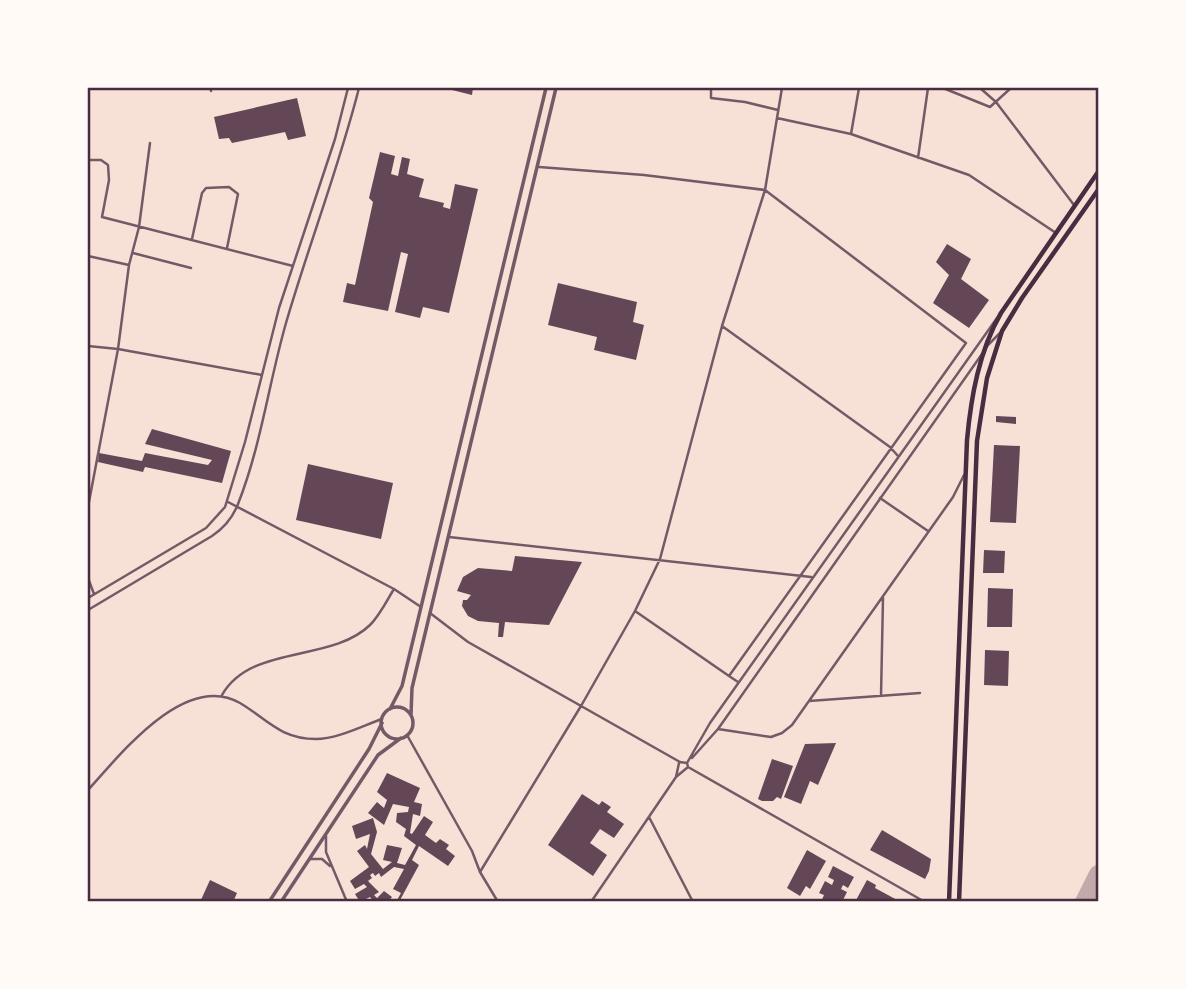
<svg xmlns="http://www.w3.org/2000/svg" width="1186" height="989" font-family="'Nunito Sans',sans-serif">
  <rect width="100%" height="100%" fill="#f7e1d7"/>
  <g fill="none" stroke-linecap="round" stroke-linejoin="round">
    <path stroke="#c3aaaa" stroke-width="18" d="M1084 902 1098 874"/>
  </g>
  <path fill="#644757" d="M452 88H473L472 95 452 90Z
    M297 98 306 136 288 140 285 132 232 143 229 138 219 139 214 117Z
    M380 152 395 156 391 174 398 176 402 157 410 159 407 174 424 179 419 197 444 203 443 207 450 209 455 184 478 189 449 313 423 307 420 318 395 312 408 254 401 252 388 311 343 302 347 283 355 285 373 202 369 198Z
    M947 244 971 259 961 279 989 300 969 328 933 303 949 275 936 262Z
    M558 283 637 302 633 322 644 325 636 360 594 350 597 337 548 325Z
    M996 416 1016 417V424L996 422Z
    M152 429 231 451 222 483 145 467 143 472 98 462 99 453 142 461 145 453 208 465 212 460 145 444Z
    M994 445 1020 446 1016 523 990 522Z
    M308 464 393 483 381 539 296 520Z
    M984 550 1005 551 1004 573H983Z
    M515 556 582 562 549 625 505 622 503 637H498L499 623 478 621 468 616 462 606 463 600H467L471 595 457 591 463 577 478 568 512 571Z
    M988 588 1013 589 1012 627H987Z
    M985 650 1009 651 1008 686 984 685Z
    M836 743 818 785 810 781 801 804 784 797 805 744Z
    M772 759 793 766 781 799 777 797 773 801H762L758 799Z
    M387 773 420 788 414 802 422 804 420 816 413 814 410 833 412 834 424 816 433 822 425 835 436 843 440 839 449 845 446 849 455 856 448 866 419 846 412 860 419 865 399 902H396L401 893 393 889 404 869 394 867 381 877 379 873 375 876 373 873 370 875 372 878 368 881 379 892 374 895 377 898 384 891 392 897 388 902H374L370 897 360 902 355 894 367 887 364 884 355 889 350 881 369 867 357 851 365 845 367 849 370 834 356 839 352 826 373 818 377 832 371 854 383 869 392 862 383 860 387 845 402 848 397 863 405 865 416 845 404 836 406 829 396 822 397 813 408 812 409 807 393 804 384 825 368 813 377 802 384 808 387 800 377 792Z
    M582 794 599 805 602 801 611 807 607 812 624 824 614 838 600 829 590 843 607 855 593 876 548 845Z
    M882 830 931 859 929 871 925 879 870 850Z
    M807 850 826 861 810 889 806 886 800 896 787 888Z
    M833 866 854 877 848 888 843 885 841 889 847 892 842 902H821L824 895 819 893 825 881 832 885 834 880 828 877Z
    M210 880 237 893 233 902H200Z
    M867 880 876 885 875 888 899 901 901 899 906 902H855Z"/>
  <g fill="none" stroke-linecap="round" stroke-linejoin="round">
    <path stroke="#755966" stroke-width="2.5" d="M711 88V98L745 102 778 110
      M943 88 990 107 1011 88
      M980 88 996 102 1074 205
      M88 90 92 88
      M211 91V88
      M777 118 851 134 969 175 1056 233
      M851 134 859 88
      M918 158 928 88
      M88 160H101L108 165 109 180 102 217 293 266
      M539 167 644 175 765 190 966 343 729 676 738 682
      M192 239 202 193 206 188 229 187 238 194 227 248
      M133 253 191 268
      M88 256 129 265
      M722 326 890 447 898 456
      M88 346 118 349 262 375
      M987 346 1000 333
      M880 498 928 531
      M228 502 394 589 421 607
      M88 507 118 349 129 265 139 227 150 143
      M449 537 811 577
      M88 578 94 594
      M88 598 206 528 225 507 245 442 279 308 335 139 348 88
      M88 610 212 536C224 528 233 517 238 504 261 446 269 382 286 323 309 244 339 167 359 88
      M635 611 729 676
      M430 613 468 642 680 762 687 763 688 767 925 902
      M222 695C251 644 331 663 370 625 380 615 387 600 394 589
      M881 696 883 598
      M809 701 920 693
      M718 729 771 737 782 733 792 725 953 497 964 475
      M407 735 472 851 480 872 498 902
      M692 758 718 729 982 354
      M687 763 710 723 997 318
      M676 777 688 767
      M88 790C120 755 185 671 240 703 267 719 280 739 316 739 337 739 362 726 382 719
      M649 817 693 902
      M326 836V852L347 902
      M310 859H322L330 866
      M480 872 581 706 635 611 660 559 722 326 765 190 782 88
      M591 902 676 777 679 763"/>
    <path stroke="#755966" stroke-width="3.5" d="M381 723a16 16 0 1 1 32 0a16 16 0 1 1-32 0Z
      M390 709 402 686 546 88
      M411 715 412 688 556 88
      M269 902 369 749 382 723
      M281 902 378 755 401 738"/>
    <path stroke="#4a2c40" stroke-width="4.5" d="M949 902 967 440C971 397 979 351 1001 313L1098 172
      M959 902 977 441 987 378 1002 331 1022 298 1098 190"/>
  </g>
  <rect width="1186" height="989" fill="none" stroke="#fffaf5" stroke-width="178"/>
  <rect x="89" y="89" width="1008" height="811" fill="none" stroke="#4a2c40" stroke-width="2.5"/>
</svg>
